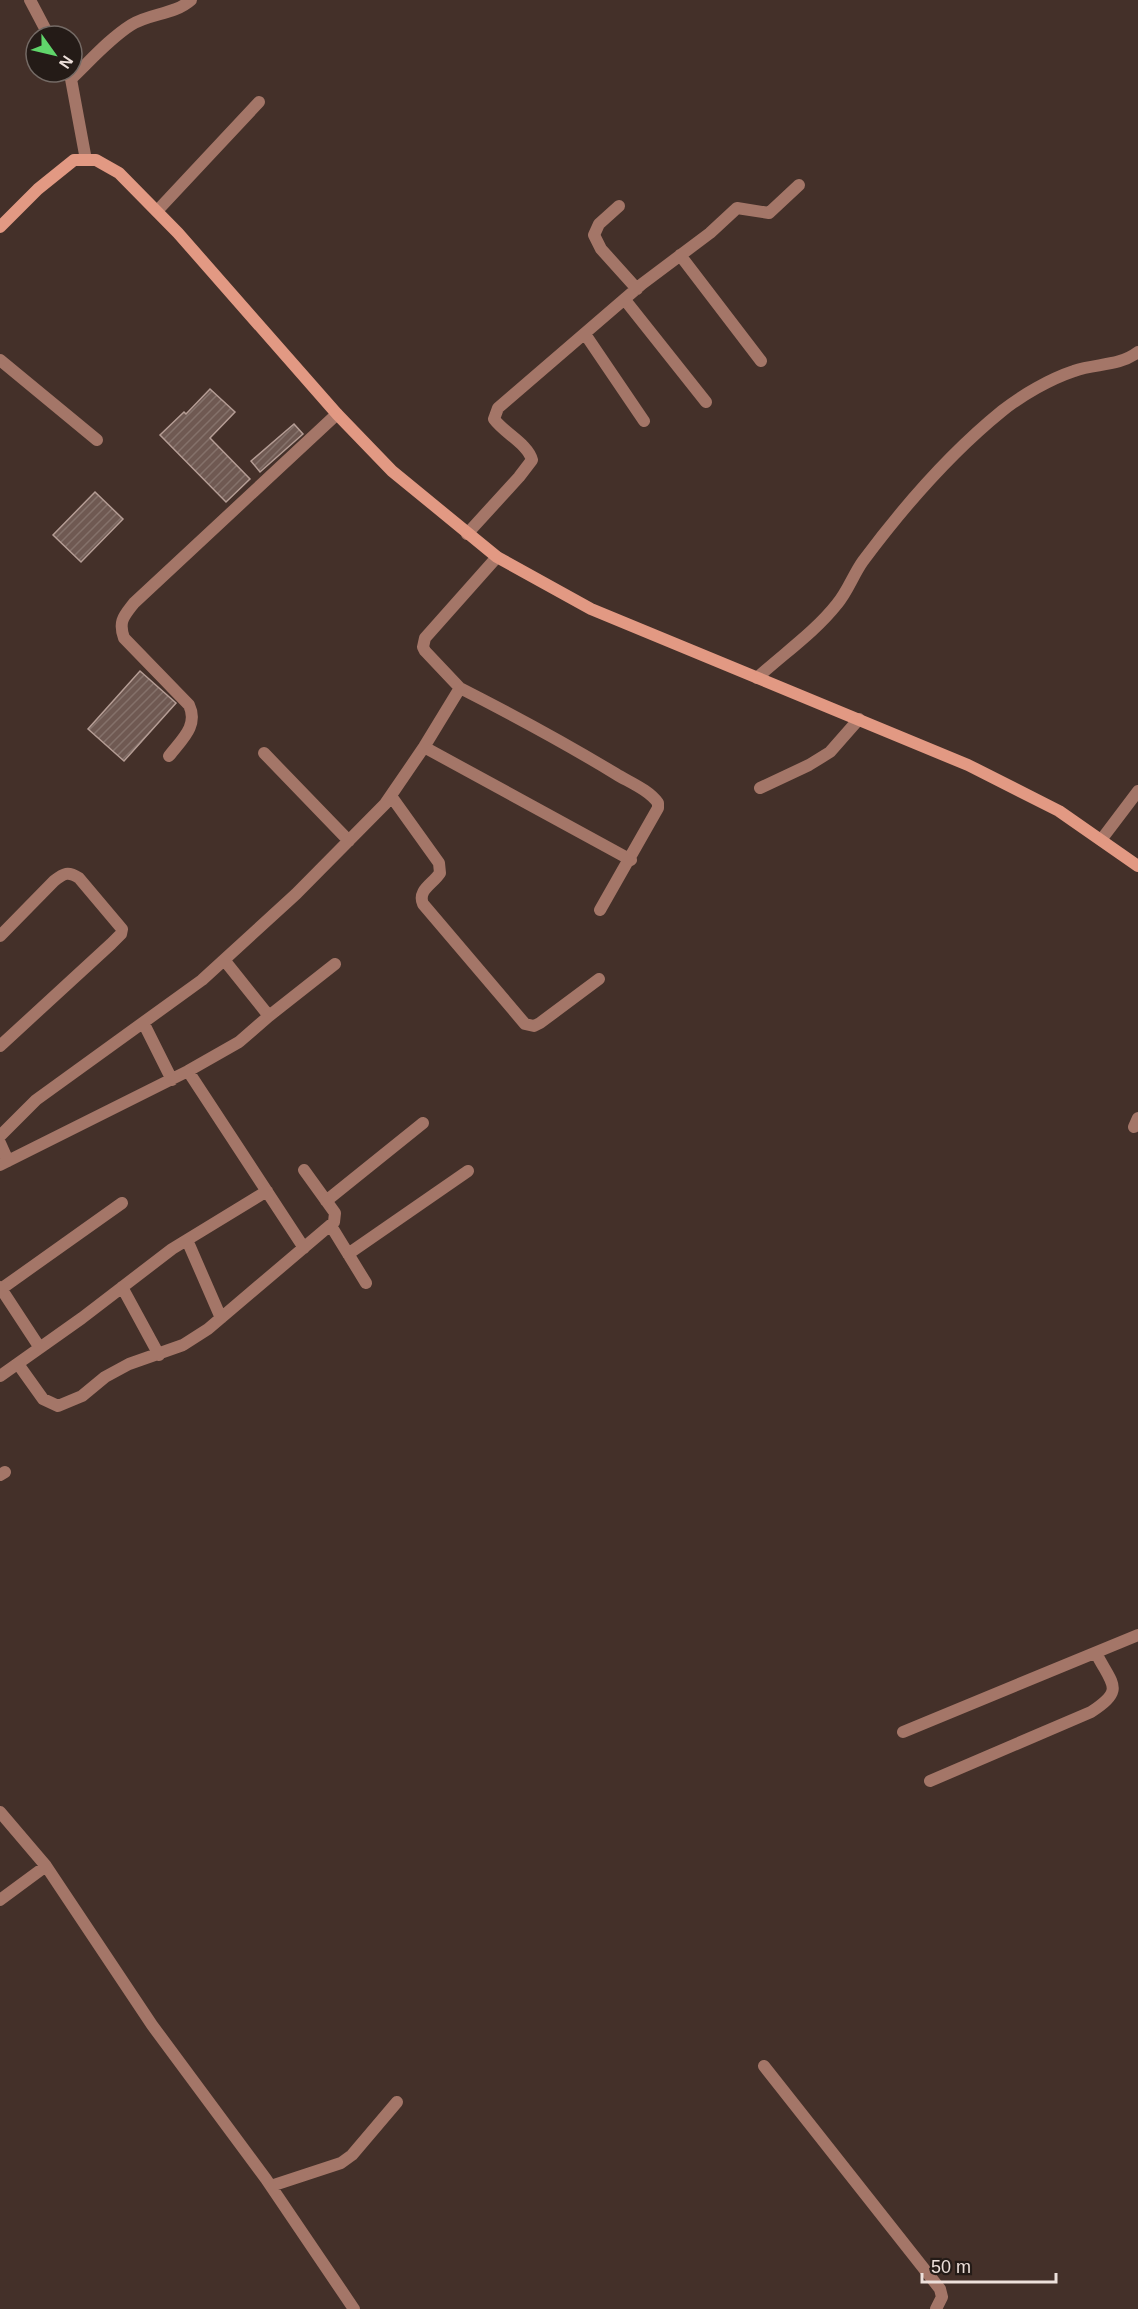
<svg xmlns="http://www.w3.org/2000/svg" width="1138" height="2309" font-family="Arial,sans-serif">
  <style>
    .building { fill: url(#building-hatch); stroke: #b59d95; stroke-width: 1.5 }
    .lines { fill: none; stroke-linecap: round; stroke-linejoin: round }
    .street { stroke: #a47668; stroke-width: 12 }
    .secondary { stroke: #e29983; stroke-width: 12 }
  </style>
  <defs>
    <pattern id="building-hatch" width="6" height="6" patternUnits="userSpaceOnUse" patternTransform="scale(1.5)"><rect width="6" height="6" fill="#6f5952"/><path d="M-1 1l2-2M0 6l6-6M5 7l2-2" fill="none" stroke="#84716a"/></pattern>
  </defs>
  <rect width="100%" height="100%" fill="#443029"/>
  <path class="building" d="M210,389l25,23 -25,26 40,41 -24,23 -66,-67 24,-23 2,2z
    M294,424l9,10 -43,38 -9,-11z
    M95,492l28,27 -42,43 -28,-27z
    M140,671l36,32 -52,58 -36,-32z"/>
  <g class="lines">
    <path class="street" d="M30,0l19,36
      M68,73l3,6 15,81
      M71,79c19,-18 38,-40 60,-54 19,-12 43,-10 60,-25
      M619,206l-20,18 -5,11 7,14 36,40
      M157,211l102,-109
      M680,255l81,106
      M625,300l81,102
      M585,334l59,87
      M0,360l97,80
      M467,534l52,-57 13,-17c-4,-16 -28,-27 -38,-41l4,-11 144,-124 68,-51 27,-25 32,5 30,-28
      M757,678c26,-24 58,-46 80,-74 11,-13 16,-29 26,-43 41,-55 86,-107 139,-150 20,-16 48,-32 72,-40 22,-8 44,-4 64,-19
      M460,688c53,27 105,55 156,86 13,8 33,16 42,29v5l-58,102
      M424,747l207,113
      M264,753l85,88
      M169,756c12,-16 30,-30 20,-51l-65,-67c-6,-17 0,-22 10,-35l203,-189
      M760,788l49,-23 21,-13 29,-33
      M391,796l48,67 1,10c-7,11 -23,17 -17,31l102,120 9,2 6,-3 59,-44
      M1101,840l37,-49
      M0,936l54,-55c10,-8 14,-10 25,-3l43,51 -1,5 -10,10 -111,102
      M225,961l44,55 66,-52
      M144,1024l28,56
      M188,1071l116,177
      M1134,1127l4,-9
      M0,1136l36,-36 166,-120 94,-86 89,-90 39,-57 36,-59 -35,-37 -2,-4 2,-9 72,-81
      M0,1143l8,18
      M0,1165l188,-94 51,-29 30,-26
      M326,1201l97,-78
      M331,1226l35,57
      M187,1240l34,78
      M348,1254l120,-83
      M0,1287l40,61
      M122,1287l37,68
      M1,1289l121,-86
      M18,1364l25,35 15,7 24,-10 23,-19 24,-13 54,-19 25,-16 126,-107 1,-9 -31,-43
      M0,1376l82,-58 90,-69 95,-58
      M0,1475l5,-3
      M903,1732l235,-97
      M930,1781l161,-69c35,-23 21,-27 5,-59
      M0,1812l46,54 106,159 114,154 88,130
      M0,1900l46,-34
      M764,2066l176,223 2,8 -6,12
      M271,2186l70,-23 11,-8 45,-53"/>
    <path class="secondary" d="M0,227l38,-38 36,-29h22l23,13 59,60 159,181 55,57 105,86 94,52 377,156 91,46 79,55"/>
  </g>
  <g transform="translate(54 54) rotate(124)"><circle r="28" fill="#241b17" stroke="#746a65" stroke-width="1.5"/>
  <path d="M0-4.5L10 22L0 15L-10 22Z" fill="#60d56b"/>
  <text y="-9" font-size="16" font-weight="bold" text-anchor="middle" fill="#ede0db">N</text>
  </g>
  <path d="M922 2273v9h134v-9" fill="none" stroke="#ede0db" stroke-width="3"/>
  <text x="931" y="2273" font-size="18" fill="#ede0db" stroke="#241b17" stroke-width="4.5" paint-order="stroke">50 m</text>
</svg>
